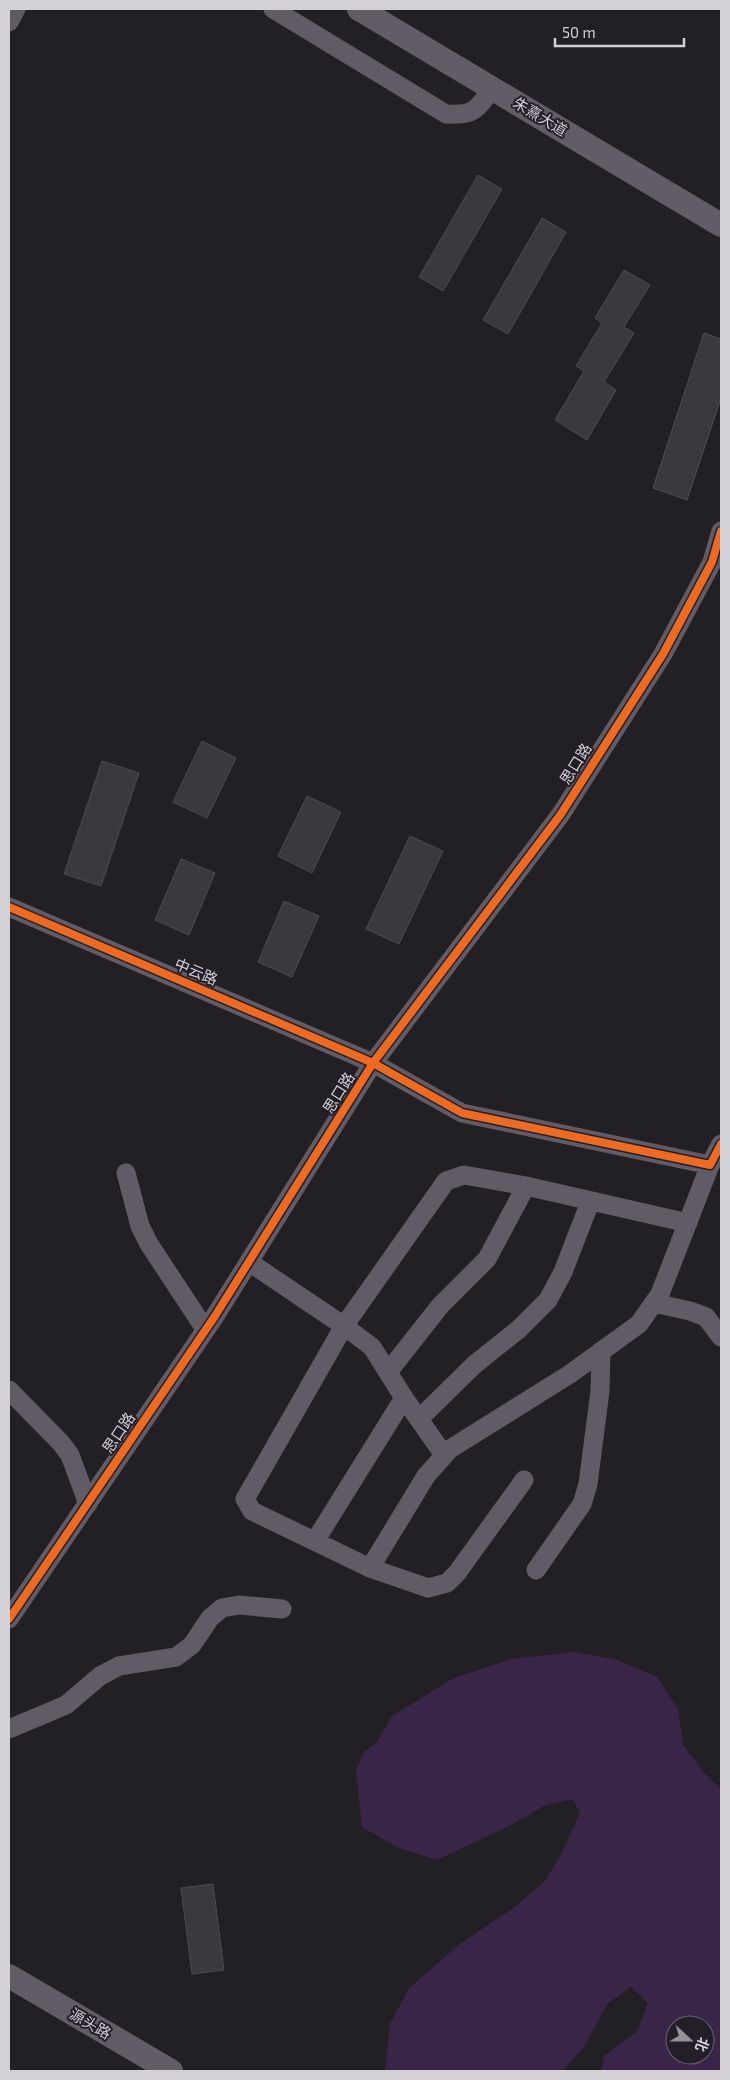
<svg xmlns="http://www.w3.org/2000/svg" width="730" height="2080" font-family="'Exo 2','Noto Sans SC',sans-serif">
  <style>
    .green { fill: #392548; fill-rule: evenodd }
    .building { fill: #3b393d; stroke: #4e4b50 }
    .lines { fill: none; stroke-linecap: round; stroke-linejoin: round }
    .minor { stroke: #615b66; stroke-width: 19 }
    .major { stroke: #625c67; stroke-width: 24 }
    .cycleway-casing { stroke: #231e27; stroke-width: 11 }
    .cycleway { stroke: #ed6a23; stroke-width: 8 }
    .labels { text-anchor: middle; stroke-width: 4; stroke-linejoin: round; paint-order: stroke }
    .street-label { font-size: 15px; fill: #d3d0d6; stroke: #231e27 }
  </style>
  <rect width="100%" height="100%" fill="#232025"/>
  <path class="green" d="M575,1652l42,8 40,17 21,32 5,36 22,29 16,15v282h-120l3,-15 33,-24 11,-29 -17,-16 -23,16 -24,44 -22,24h-177l5,-47 19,-36 51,-44 56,-38 30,-26 16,-28 18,-39 -7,-14 -27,6 -39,22 -70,33 -38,-12 -37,-21 -6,-56 8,-19 13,-10 15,-26 62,-38 58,-19zM675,2025h30v30h-30z"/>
  <path class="building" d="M478,175l24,14 -59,102 -24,-14z
    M542,218l24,14 -58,102 -25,-14z
    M624,270l26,15 -26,42 10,6 -30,49 12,8 -29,50 -32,-20 29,-49 -8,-5 26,-43 -7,-5z
    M704,333l17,6v59l-34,102 -34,-12z
    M202,741l34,17 -29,60 -34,-16z
    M102,761l37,12 -38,113 -37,-12z
    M307,796l34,16 -29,61 -34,-17z
    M410,836l33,15 -44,93 -33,-15z
    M181,859l34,14 -26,62 -34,-15z
    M284,901l35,15 -27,61 -34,-15z
    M213,1884l11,86 -32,4 -11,-86z"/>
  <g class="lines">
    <path class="minor" d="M273,9l173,105c28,2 31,-4 46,-26
      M9,22l7,-13
      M9,907l364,156 89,50 248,52 11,-21
      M126,1173l14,53 9,18 56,85
      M249,1262l95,64 28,21 32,51 40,57
      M654,1303l36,8 16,6 15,20
      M388,1372l52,-66 47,-47 39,-73
      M9,1390l52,53 9,12 18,49
      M419,1419l55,-54 45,-36 29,-29 15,-28 27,-70
      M524,1480l-67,93 -10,10 -19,5 -58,-20 -118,-57 -7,-12 99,-173 102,-145 18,-6 62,11 162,37
      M315,1541l89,-143
      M370,1568l56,-92 24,-27 120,-75 69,-50 21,-30 50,-129
      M536,1570l46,-66 6,-20 12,-93 1,-40
      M9,1619l206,-303 158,-253 188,-249 102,-160 49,-92 9,-31
      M9,1729l57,-24 34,-29 19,-10 57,-9 16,-12 18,-27 12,-10 17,-3 43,4"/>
    <path class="major" d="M359,9l362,216
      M9,1976l162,95"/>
    <g class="cycleway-casing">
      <path id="cycleway" d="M9,907l364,156 89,50 248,52 11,-21
        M9,1619l206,-303 158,-253 188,-249 102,-160 49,-92 9,-31"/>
    </g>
    <use href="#cycleway" class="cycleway"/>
  </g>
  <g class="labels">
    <g class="street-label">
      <text transform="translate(540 117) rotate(31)" y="5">朱熹大道</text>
      <text transform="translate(576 764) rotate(-58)" y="5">思口路</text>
      <text transform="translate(196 972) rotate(23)" y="5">中云路</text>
      <text transform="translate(339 1093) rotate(-58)" y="5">思口路</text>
      <text transform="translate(119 1433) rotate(-56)" y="5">思口路</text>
      <text transform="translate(90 2024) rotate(30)" y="5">源头路</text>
    </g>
  </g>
  <rect width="730" height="2080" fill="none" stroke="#d3d0d6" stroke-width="20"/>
  <g transform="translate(690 2040) rotate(111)"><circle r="24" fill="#231e27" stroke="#69656d"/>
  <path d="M0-4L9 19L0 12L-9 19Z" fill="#959298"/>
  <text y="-8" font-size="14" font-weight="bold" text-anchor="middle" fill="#d3d0d6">北</text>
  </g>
  <path d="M555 38v8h129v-8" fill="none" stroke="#d3d0d6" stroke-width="2.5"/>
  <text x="562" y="38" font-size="15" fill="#d3d0d6" stroke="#231e27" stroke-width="4" paint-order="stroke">50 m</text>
</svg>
